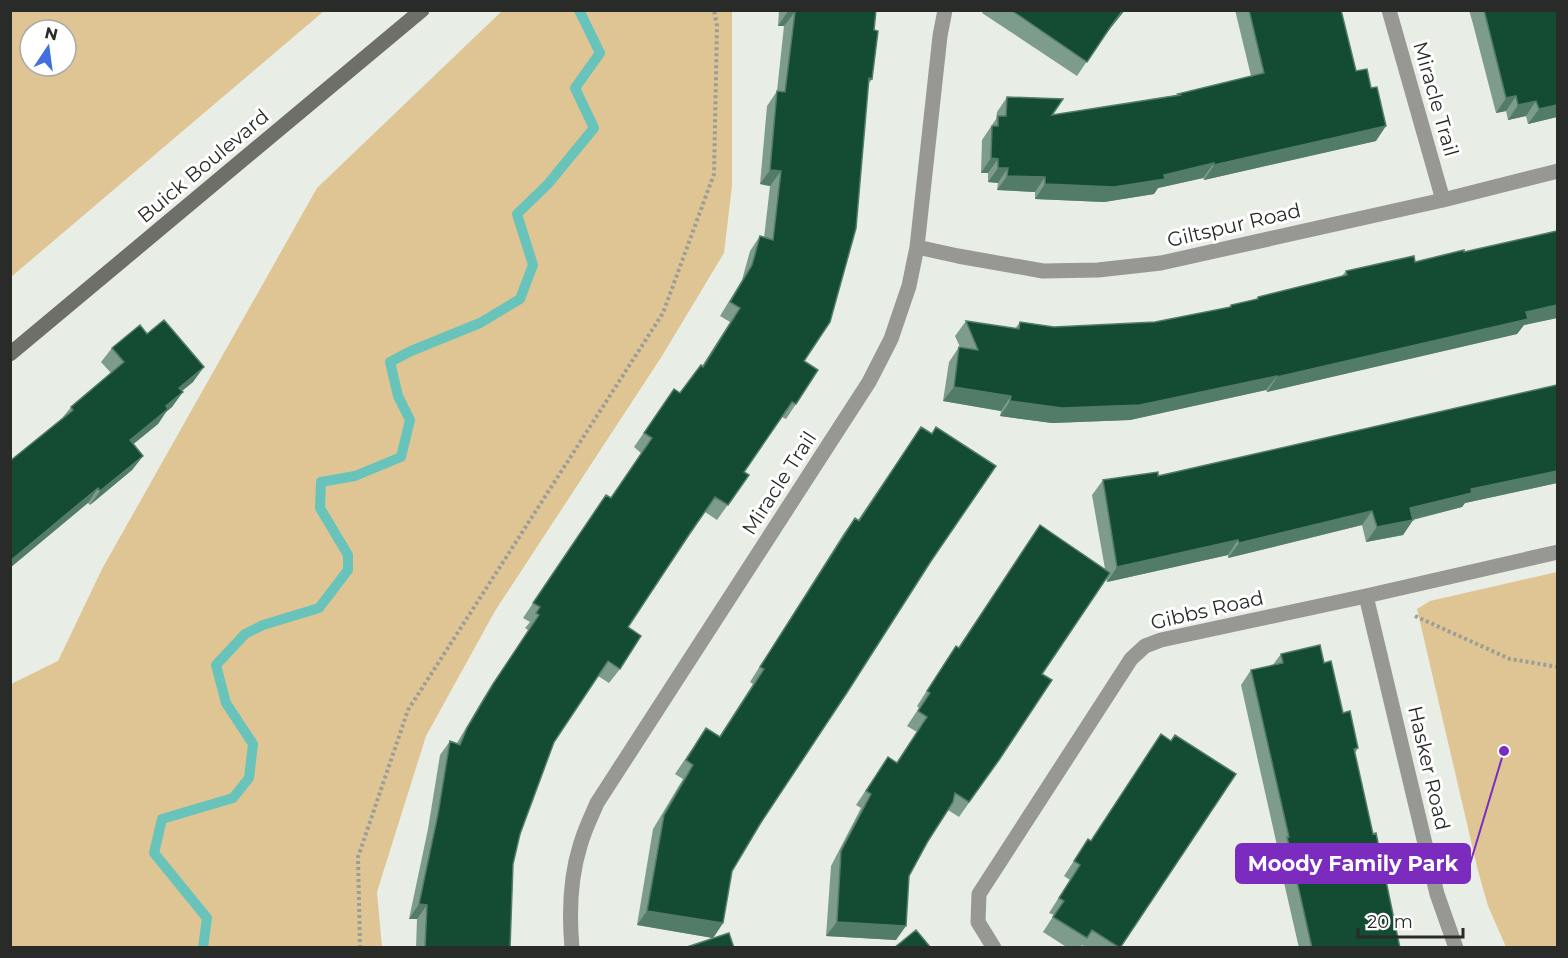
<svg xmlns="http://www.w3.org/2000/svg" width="1568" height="958" font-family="Montserrat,sans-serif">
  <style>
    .green { fill: #e0c594; fill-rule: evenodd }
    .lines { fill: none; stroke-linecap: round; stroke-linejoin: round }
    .stream { stroke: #68c3ba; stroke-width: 10 }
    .path { stroke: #9a9e98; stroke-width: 4; stroke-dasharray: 3 3; stroke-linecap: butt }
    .street { stroke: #979793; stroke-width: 15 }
    .secondary { stroke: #6e6f69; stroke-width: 15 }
    .wall { fill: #7e9c8c }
    .shaded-wall { fill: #537c68 }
    .building { fill: #134b33; stroke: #537c68; stroke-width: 1.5 }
    .labels { text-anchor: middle; stroke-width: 6; stroke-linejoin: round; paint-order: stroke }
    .street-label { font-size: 20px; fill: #292b28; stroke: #fff }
    .leader { fill: none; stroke: #7b2cbf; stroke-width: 2 }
    .callout-dot { fill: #7b2cbf; stroke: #fff; stroke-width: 2 }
    .callout { fill: #7b2cbf; stroke: #7b2cbf; stroke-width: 2 }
    .callout-label { font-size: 21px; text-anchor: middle; font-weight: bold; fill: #fff }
  </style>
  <rect width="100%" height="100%" fill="#e8ede5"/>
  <path class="green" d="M11,10h313v1l-313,266zM30,30h36v36h-36z
    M502,11h230v175l-8,67 -62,103 -167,255 -69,125 -49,156 5,55h-371v-263l47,-23 44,-92 215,-381z
    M1557,572v375h-51l-18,-41 -10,-35 -61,-262 13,-8z"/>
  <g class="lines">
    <path class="stream" d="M203,948l4,-30 -53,-65 8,-34 71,-21 16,-20 4,-34 -27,-41 -10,-38 29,-31 18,-9 56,-17 29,-38v-15l-28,-47 1,-26 34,-6 46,-19 9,-37 -12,-24 -8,-34 21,-11 69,-28 40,-24 13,-34 -16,-51 31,-30 46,-56 -19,-40 25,-35 -21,-43"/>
    <path class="path" d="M1415,616l95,43 48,8
      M360,948l-2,-91 50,-147 255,-397 51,-139 3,-148 -3,-16"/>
    <path class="street" d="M1389,10l54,190
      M917,247l41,9 85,15 55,-1 63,-7 282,-63 115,-29
      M1366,596l71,298 19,54
      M572,948c-3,-34 -2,-70 8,-102 4,-15 11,-29 17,-43l272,-421 22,-43 18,-53 8,-39 23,-211 5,-26
      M994,948l-16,-26 1,-28 152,-235 14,-13 16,-6 205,-44 192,-44"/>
    <path class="secondary" d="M10,354l412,-344"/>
  </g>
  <path class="wall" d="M779,10h97l-2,20 -2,49 -3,4 -65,278 -8,43 -10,15 -4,-2 -38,55 5,3 -32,45 -12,-8 -77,115 -8,42 -11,14 -11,-7 -44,66 -34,92 -7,30 -3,84h-94l1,-29h-8l19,-90 12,-74 10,-14 7,2 26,-44 45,-69 -3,-2 5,-6 -7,-4 83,-123 5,3 30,-45 -7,-6 40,-58 6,4 22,-27 28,-44 -10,-6 22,-36 8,-29 10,-15 4,2 6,-52 -10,-2 7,-78 10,-15 7,-65h-6z
    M984,10h141l-21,26 -27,40 -95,-63z
    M1235,10h106l15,61 20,70 -172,39 -1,-2 -45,10 -4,6 -50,8 -69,-3v-7l-38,-2 1,-7 -10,-1v-9h-7l1,-33 14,-21 1,-7 10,-15 45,18 125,-20 1,-1 73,-18z
    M1469,10h88v107l-29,7 -2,-8 -18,4 -2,-9 -10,2 -23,-89z
    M1557,231v87l-33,7 -7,9 -250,58 -1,-2 -136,30 -78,3 -52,-7 1,-5 -58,-10 6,-39 10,-15h1l-5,-11 11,-15 49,8 5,-7 34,5 101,-5 74,-15 2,-2 25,-6 2,-2 84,-21 4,-5 69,-9 49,-10z
    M147,334l46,48 -11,9 -10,16 -6,5 -8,12 -25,20 10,12 -11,14 -42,35 -2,-2 -25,-86 8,-10 40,-34 -10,-11 11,-14z
    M1557,385v98l-92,20 -3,4 -49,13 -10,15 -37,7 -4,-17 -134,33v-3l-121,27 -1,-5 -64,97 -43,86 -40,57 -11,-7 -20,31 -19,35 -13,64 -70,-4 5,-70 30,-58 -5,-3 32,-48 9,5 20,-30 -10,-6 12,-18 -2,-2 29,-45 10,-15 2,2 82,-123 65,44 -13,-74 11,-15 55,-4z
    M921,427l10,7 5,-7 -5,134 -171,263 -28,47 -9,52 -10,15 -76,-13 16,-96 30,-50 -8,-5 31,-46 13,9 34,-53 -3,-2 94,-149 11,-15 3,2z
    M1281,654l43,9 19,50 15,35 -3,5 18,81 27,114h-101l-22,-96 1,-2 -37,-165 10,-15 21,-4z
    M1161,734l-40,214h-34l-5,-3 -1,3h-13l-25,-16 11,-17 -5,-2 21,-33 -6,-4 24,-37 3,2z"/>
  <path class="shaded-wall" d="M1123,10h2l-24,30 10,-14z
    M788,11l7,1 -11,14h-6z
    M1516,96l-10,15 -10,2 10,-15z
    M1536,101l-10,15 -18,4 10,-15z
    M1557,105v12l-29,7 11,-15z
    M1386,126l-10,15 -172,39 10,-15z
    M991,158l7,1 -10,14h-7z
    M1214,163l-11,15 -45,10 -4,6 -50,8 -69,-3 10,-15 119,-9z
    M998,168h10l-10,15 -10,-1z
    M770,170l11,1 -11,15 -10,-2z
    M1007,176l38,1 -10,15 -38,-2z
    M1557,305v13l-33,7 -7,9 -250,58 10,-15 249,-65z
    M204,367l-11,15 -25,20 11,-14z
    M1277,376l-11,14 -136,30 -78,3 -52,-7 10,-15z
    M954,387l57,9 -10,15 -58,-10z
    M183,392l-11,15 -6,5 -8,12 -38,31 10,-15 36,-34z
    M143,456l-11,14 -42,35 10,-14z
    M1557,471v12l-92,20 -3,4 -51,13h2l-10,15 -37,7 11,-15 33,-19 61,-19z
    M98,488l-10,15 -78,65v-7z
    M1372,511l-10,14 -134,33 11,-15z
    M1238,540l-10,15 -121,27 10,-15z
    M419,904l8,1 -10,14h-8z
    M647,911l76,12 -10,15 -76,-13z
    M837,922l69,4 -10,14 -70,-4z"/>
  <path class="building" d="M788,10h88l-2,20 4,1 -6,48 -3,-1 -13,150 -26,94 -26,39 14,9 -22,34 -4,-2 -48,70 5,3 -21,30 -13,-8 -27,39 -60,91 13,9 -21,33 -12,-8 -54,81 -34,92 -7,30 -3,84h-85l2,-43 -8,-1 19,-90 12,-73 10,4 7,-17 26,-44 46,-69 -3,-2 4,-6 -7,-4 73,-108 5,3 41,-60 -8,-5 30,-44 6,4 21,-28 2,2 37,-59 -10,-6 22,-37 8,-29 13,4 8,-69 -11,-1 7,-79 8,1 10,-80z
    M1011,10h112l-12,16 -24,36z
    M1249,10h92l15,61 11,-2 4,19 6,-1 9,39 -172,39v-2l-50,12 1,4 -51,8 -69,-3v-7l-38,-1 1,-8h-10v-9l-7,-1 1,-32h6v-10h8l1,-19 56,2 -11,16 128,-20 -2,-1 86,-21z
    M1484,10h73v95l-18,4 -3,-8 -18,4 -2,-9 -10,2z
    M1557,231v74l-31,7 2,7 -251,58v-1l-137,29 -78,3 -52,-7 1,-5 -57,-9 5,-40 19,3 -12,-29 53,8 1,-7 34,5 101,-5 76,-15v-2l27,-6v-2l89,-22 -1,-4 68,-15 1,6 49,-12v2z
    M164,320l40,47 -25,21 4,4 -17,14 2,3 -38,31 13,16 -43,35 -2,-3 -88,73v-100l63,-51 -2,-3 53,-45 -12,-14 28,-23 7,9z
    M1557,385v86l-86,18 1,4 -62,15 3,12 -36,7 -5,-16 -133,32 -1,-3 -121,27 -14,-87 55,-8v4z
    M921,427l11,7 4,-7 60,39 -65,95 -83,130 -88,133 -28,47 -9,52 -76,-12 17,-96 29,-50 -7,-5 20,-32 14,9 44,-68 -4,-2 95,-149 4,3z
    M1040,525l70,48 -68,101 10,6 -53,80 -30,42 -14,-9 -2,9 -25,39 -19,35 -3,50 -69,-4 4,-71 30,-57 -5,-3 22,-34 9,6 30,-46 -9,-6 12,-18 -3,-2 29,-45 3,2z
    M1320,645l4,18 7,-2 12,52 7,-2 8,37 -4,1 19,85 3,-1 24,115h-88l-25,-111h2l-38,-167 32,-7 -2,-9z
    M1161,734l10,7 4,-6 61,39 -116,174 -28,-18 -5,8 -34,-21 11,-16 -5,-3 21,-33 -6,-4 14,-22 3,2z
    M916,930l15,18h-37z
    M729,933l5,15h-50z"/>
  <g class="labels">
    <g class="street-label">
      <text transform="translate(1436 99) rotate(74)" y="7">Miracle Trail</text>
      <text transform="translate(203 166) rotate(-40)" y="7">Buick Boulevard</text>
      <text transform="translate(1234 225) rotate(-13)" y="7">Giltspur Road</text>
      <text transform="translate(779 483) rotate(-57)" y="7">Miracle Trail</text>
      <text transform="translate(1207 610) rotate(-13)" y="7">Gibbs Road</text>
      <text transform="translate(1429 768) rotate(77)" y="7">Hasker Road</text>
    </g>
  </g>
  <path class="leader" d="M1504 751L1470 864"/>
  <circle class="callout-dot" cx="1504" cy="751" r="6"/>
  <rect class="callout" x="1236" y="844" width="234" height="39" rx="6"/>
  <g class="callout-label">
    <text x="1353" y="871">Moody Family Park</text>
  </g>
  <rect width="1568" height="958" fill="none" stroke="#292b28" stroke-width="24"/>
  <g transform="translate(48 48) rotate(13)"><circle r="28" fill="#ffffff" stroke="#a9aaa9" stroke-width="1.5"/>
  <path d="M0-4.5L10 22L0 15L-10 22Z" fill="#446fe1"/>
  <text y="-9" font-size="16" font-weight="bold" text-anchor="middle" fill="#292b28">N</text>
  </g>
  <path d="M1358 928v9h105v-9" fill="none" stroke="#292b28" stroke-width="3"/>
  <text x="1367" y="928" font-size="18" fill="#292b28" stroke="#ffffff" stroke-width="4.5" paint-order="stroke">20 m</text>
</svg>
